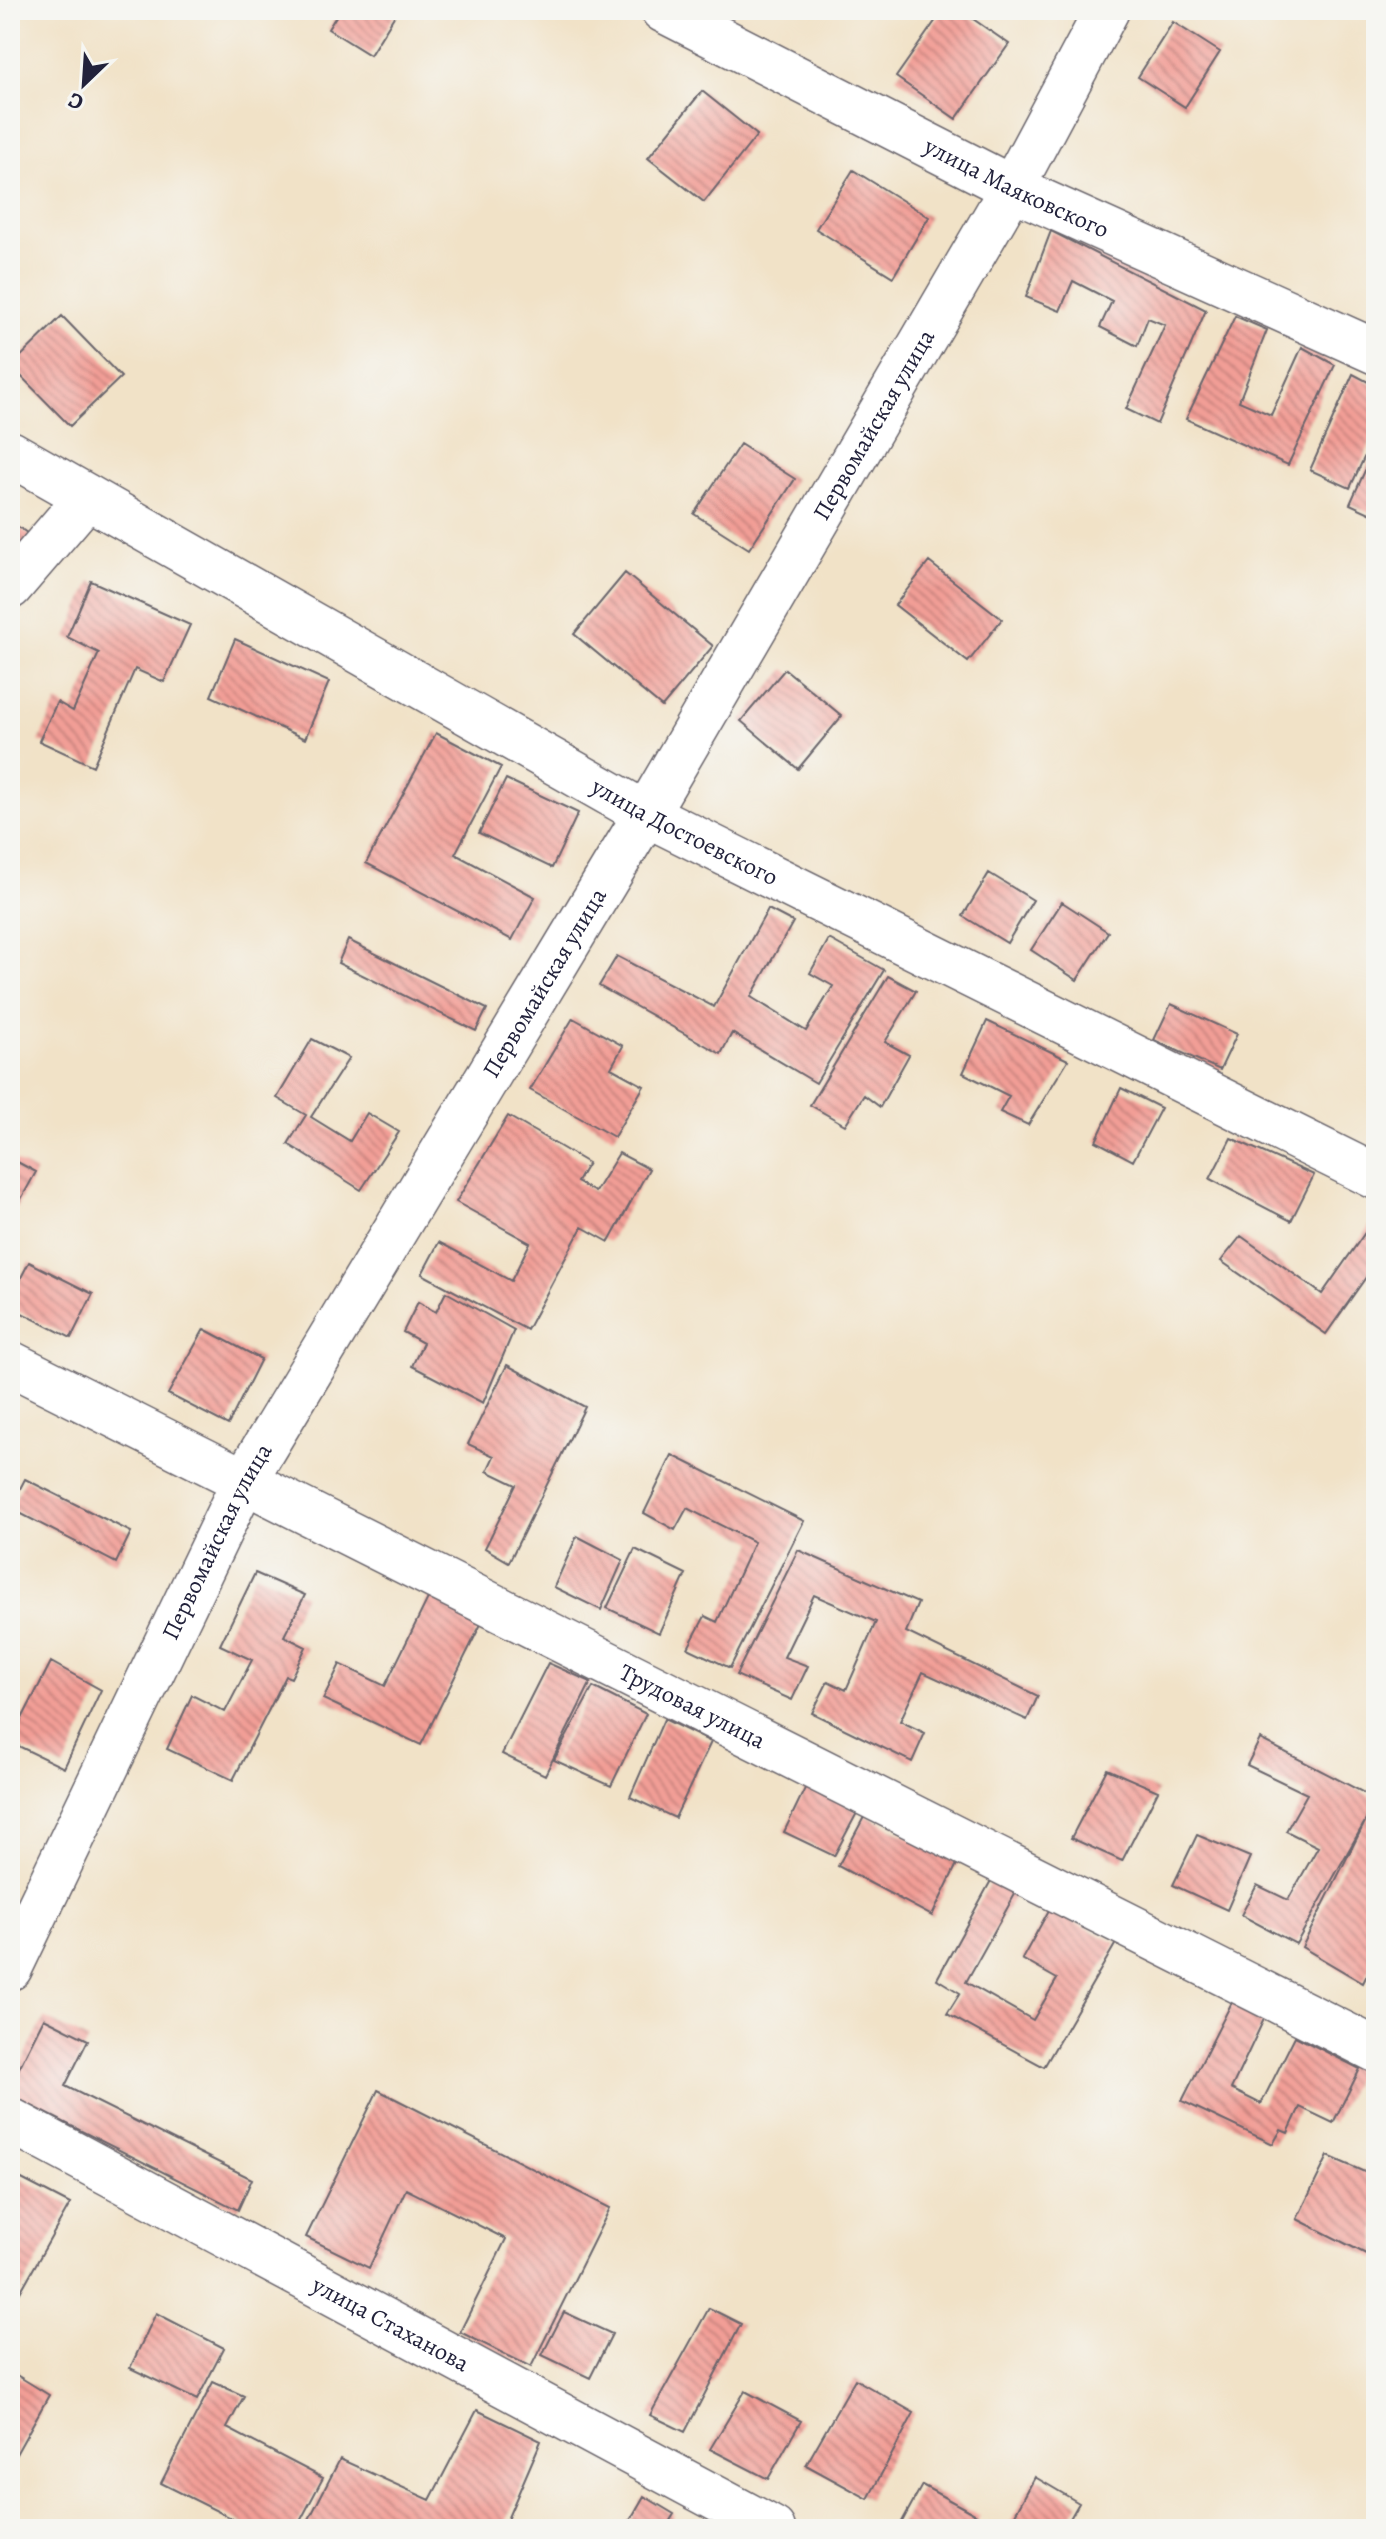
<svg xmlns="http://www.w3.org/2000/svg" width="1386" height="2539" font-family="Alegreya,serif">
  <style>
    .building { fill: url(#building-back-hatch) }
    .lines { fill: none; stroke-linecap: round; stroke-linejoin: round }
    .minor-casing { stroke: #6a656c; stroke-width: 47 }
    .minor { stroke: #fff; stroke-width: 44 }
    .labels { text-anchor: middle; stroke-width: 6; stroke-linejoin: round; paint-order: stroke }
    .street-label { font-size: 24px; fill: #22223b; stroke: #f6f6f2 }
  </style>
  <defs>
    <pattern id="building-back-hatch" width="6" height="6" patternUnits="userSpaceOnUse" patternTransform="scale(2)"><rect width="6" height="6" fill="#f29e96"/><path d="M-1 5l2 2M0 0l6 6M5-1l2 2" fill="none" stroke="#c4807c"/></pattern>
  </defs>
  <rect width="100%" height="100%" fill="#f6f6f2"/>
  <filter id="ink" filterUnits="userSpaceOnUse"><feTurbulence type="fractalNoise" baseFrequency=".0125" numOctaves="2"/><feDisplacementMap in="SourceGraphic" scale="16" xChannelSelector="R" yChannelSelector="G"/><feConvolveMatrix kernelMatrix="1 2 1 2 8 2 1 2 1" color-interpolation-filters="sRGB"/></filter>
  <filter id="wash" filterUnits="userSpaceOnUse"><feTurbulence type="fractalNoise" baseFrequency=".006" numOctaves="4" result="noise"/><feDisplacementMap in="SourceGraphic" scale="32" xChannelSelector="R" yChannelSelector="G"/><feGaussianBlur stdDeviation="1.8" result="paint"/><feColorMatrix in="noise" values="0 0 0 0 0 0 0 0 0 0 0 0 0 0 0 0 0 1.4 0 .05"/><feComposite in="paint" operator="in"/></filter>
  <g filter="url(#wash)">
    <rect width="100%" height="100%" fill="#f1e2c7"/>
    <g id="blocks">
      <path class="building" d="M340,10h58l-28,45 -42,-26z
        M943,10h17l49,34 -53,75 -60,-42z
        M1173,22l47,30 -35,55 -47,-30z
        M702,91l55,44 -53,67 -56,-44z
        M853,170l76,47 -36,60 -77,-48z
        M1051,231l155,79 -49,114 -31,-15 39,-84 -17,-7 -11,28 -37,-19 12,-26 -39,-20 -13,30 -34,-14z
        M62,316l59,61 -51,49 -59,-60z
        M1235,316l32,14 -28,71 32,14 31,-68 33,18 -47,100 -102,-46z
        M1353,374l23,12v46l-26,56 -40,-18z
        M740,444l55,35 -46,70 -55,-35z
        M1376,446v70l-26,-12z
        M10,521l24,17 -24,33z
        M929,562l73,57 -34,43 -73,-57z
        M625,573l88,73 -51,61 -88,-73z
        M91,581l99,44 -26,57 -29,-13 -42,97 -54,-25 18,-39 16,9 26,-58 -32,-16z
        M235,639l94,43 -24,57 -94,-43z
        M785,669l57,47 -44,53 -57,-48z
        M436,733l65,34 -46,87 80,43 -23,43 -146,-77z
        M506,779l72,34 -26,55 -73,-35z
        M989,873l44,27 -26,43 -44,-27z
        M1062,902l46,30 -31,48 -46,-30z
        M768,909l25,13 -42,75 55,34 27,-45 -23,-13 19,-34 55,31 -68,113 -84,-50 -11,21 -122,-68 18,-30 97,51z
        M348,940l139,69 -11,22 -138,-68z
        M888,976l28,15 -31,51 24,13 -29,52 -16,-12 -19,30 -35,-20z
        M1171,1004l66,30 -17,36 -66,-30z
        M573,1018l50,28 -12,22 33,18 -30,51 -84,-47z
        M987,1021l81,39 -40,65 -28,-13 9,-16 -46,-23z
        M312,1039l37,19 -38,59 39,24 17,-28 32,19 -38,58 -73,-46 18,-29 -29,-17z
        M1121,1088l40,20 -28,53 -37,-20z
        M508,1116l80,47 -11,19 18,10 24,-39 30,16 -40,73 -27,-15 -55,103 -105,-56 17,-32 72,39 19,-38 -74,-41z
        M1231,1138l83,37 -23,46 -81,-42z
        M10,1158l26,14 -26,47z
        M1376,1217v46l-50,71 -105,-73 20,-25 81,58z
        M29,1262l64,32 -22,44 -61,-31v-8z
        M446,1292l68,38 -31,73 -71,-37 11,-23 -20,-11 15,-30 18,10z
        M204,1329l57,30 -33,66 -60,-31z
        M507,1365l78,42 -76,155 -24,-14 31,-63 -29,-14 7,-15 -26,-12z
        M672,1455l132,66 -74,147 -42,-20 17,-32 12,6 37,-80 -67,-34 -12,22 -31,-17z
        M25,1479l106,53 -15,31 -106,-55z
        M577,1536l46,24 -22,50 -47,-23z
        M635,1549l51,25 -27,59 -52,-25z
        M798,1550l120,53 -12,29 132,64 -11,24 -104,-48 -23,49 25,12 -13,29 -100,-49 16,-32 18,9 30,-68 -62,-27 -30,62 24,9 -16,34 -56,-25z
        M255,1573l50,22 -21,41 22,11 -15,31 -5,-2 -53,104 -66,-31 25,-54 33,17 27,-52 -32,-15z
        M430,1594l53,26 -62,125 -98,-46 17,-35 45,22z
        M51,1662l50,28 -37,78 -54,-26z
        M548,1663l43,19 -46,93 -43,-21z
        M593,1687l53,27 -35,72 -57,-26z
        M664,1719l47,23 -36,76 -45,-21z
        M1260,1739l116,60v158l-13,26 -61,-36 65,-129 -71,126 -55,-29 16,-30 31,15 30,-53 -32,-16 21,-37 -60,-29z
        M1107,1769l51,22 -36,70 -51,-23z
        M807,1784l51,27 -24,45 -50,-24z
        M865,1815l93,47 -26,54 -94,-50z
        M1197,1835l53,22 -23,53 -54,-25z
        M994,1875l25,12 -53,95 67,38 24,-41 -35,-20 27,-49 67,33 -72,124 -97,-53 13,-21 -23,-14z
        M1233,2000l32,17 -34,72 30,15 34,-68 65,33 -27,54 -33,-16 -12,26 -7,-3 -8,14 -91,-43z
        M44,2018l44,22 -23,46 187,93 -14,31 -228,-115v-9z
        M378,2090l232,118 -79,159 -71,-35 46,-93 -100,-50 -37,79 -63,-31z
        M1328,2156l48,21v82l-79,-40z
        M10,2173l60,31 -60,106z
        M709,2308l32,16 -56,108 -35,-17z
        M564,2312l48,22 -22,44 -48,-23z
        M156,2313l68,35 -27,52 -67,-32z
        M10,2371l39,24 -39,70z
        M855,2379l59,34 -46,86 -62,-34z
        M213,2382l31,14 -17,32 96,50 -27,51h-43l-92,-46z
        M745,2391l56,30 -33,58 -58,-30z
        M477,2410l64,31 -38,88h-193l-5,-2 35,-68 90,41z
        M1035,2477l44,26 -15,26h-57z
        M922,2485l58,32 -7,12h-75z
        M644,2496l30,18 -9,15h-40z"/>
    </g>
  </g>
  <g filter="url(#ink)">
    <use href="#blocks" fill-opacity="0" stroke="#6a656c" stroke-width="2"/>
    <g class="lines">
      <g class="minor-casing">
        <g id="minor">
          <path id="s1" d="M663,10l349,178 364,164"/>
          <path id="s2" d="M10,453l636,361 730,363"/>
          <path d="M10,587l77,-90"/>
          <path id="s3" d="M10,1363l1366,687"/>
          <path id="s4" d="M10,1968l233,-485 403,-669 366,-626 95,-178"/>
          <path id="s5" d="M10,2120l763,409"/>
        </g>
      </g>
      <use href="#minor" class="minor"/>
    </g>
  </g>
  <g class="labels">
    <g class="street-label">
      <text dy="8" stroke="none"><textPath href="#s1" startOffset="396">улица Маяковского</textPath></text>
      <text dy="8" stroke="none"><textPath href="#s4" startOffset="1770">Первомайская улица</textPath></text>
      <text dy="8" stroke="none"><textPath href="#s2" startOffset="774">улица Достоевского</textPath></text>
      <text dy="8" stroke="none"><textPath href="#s4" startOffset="1122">Первомайская улица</textPath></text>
      <text dy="8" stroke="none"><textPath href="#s4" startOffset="474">Первомайская улица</textPath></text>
      <text dy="8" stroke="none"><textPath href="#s3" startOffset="764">Трудовая улица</textPath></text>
      <text dy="8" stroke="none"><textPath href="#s5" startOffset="432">улица Стаханова</textPath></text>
    </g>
  </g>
  <rect width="1386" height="2539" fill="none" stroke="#f6f6f2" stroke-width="40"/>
  <g transform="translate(84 84) rotate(205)" stroke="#f6f6f2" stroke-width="6" paint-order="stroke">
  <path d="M0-6L14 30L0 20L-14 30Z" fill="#22223b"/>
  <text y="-12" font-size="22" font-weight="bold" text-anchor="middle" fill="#22223b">С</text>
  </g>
</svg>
